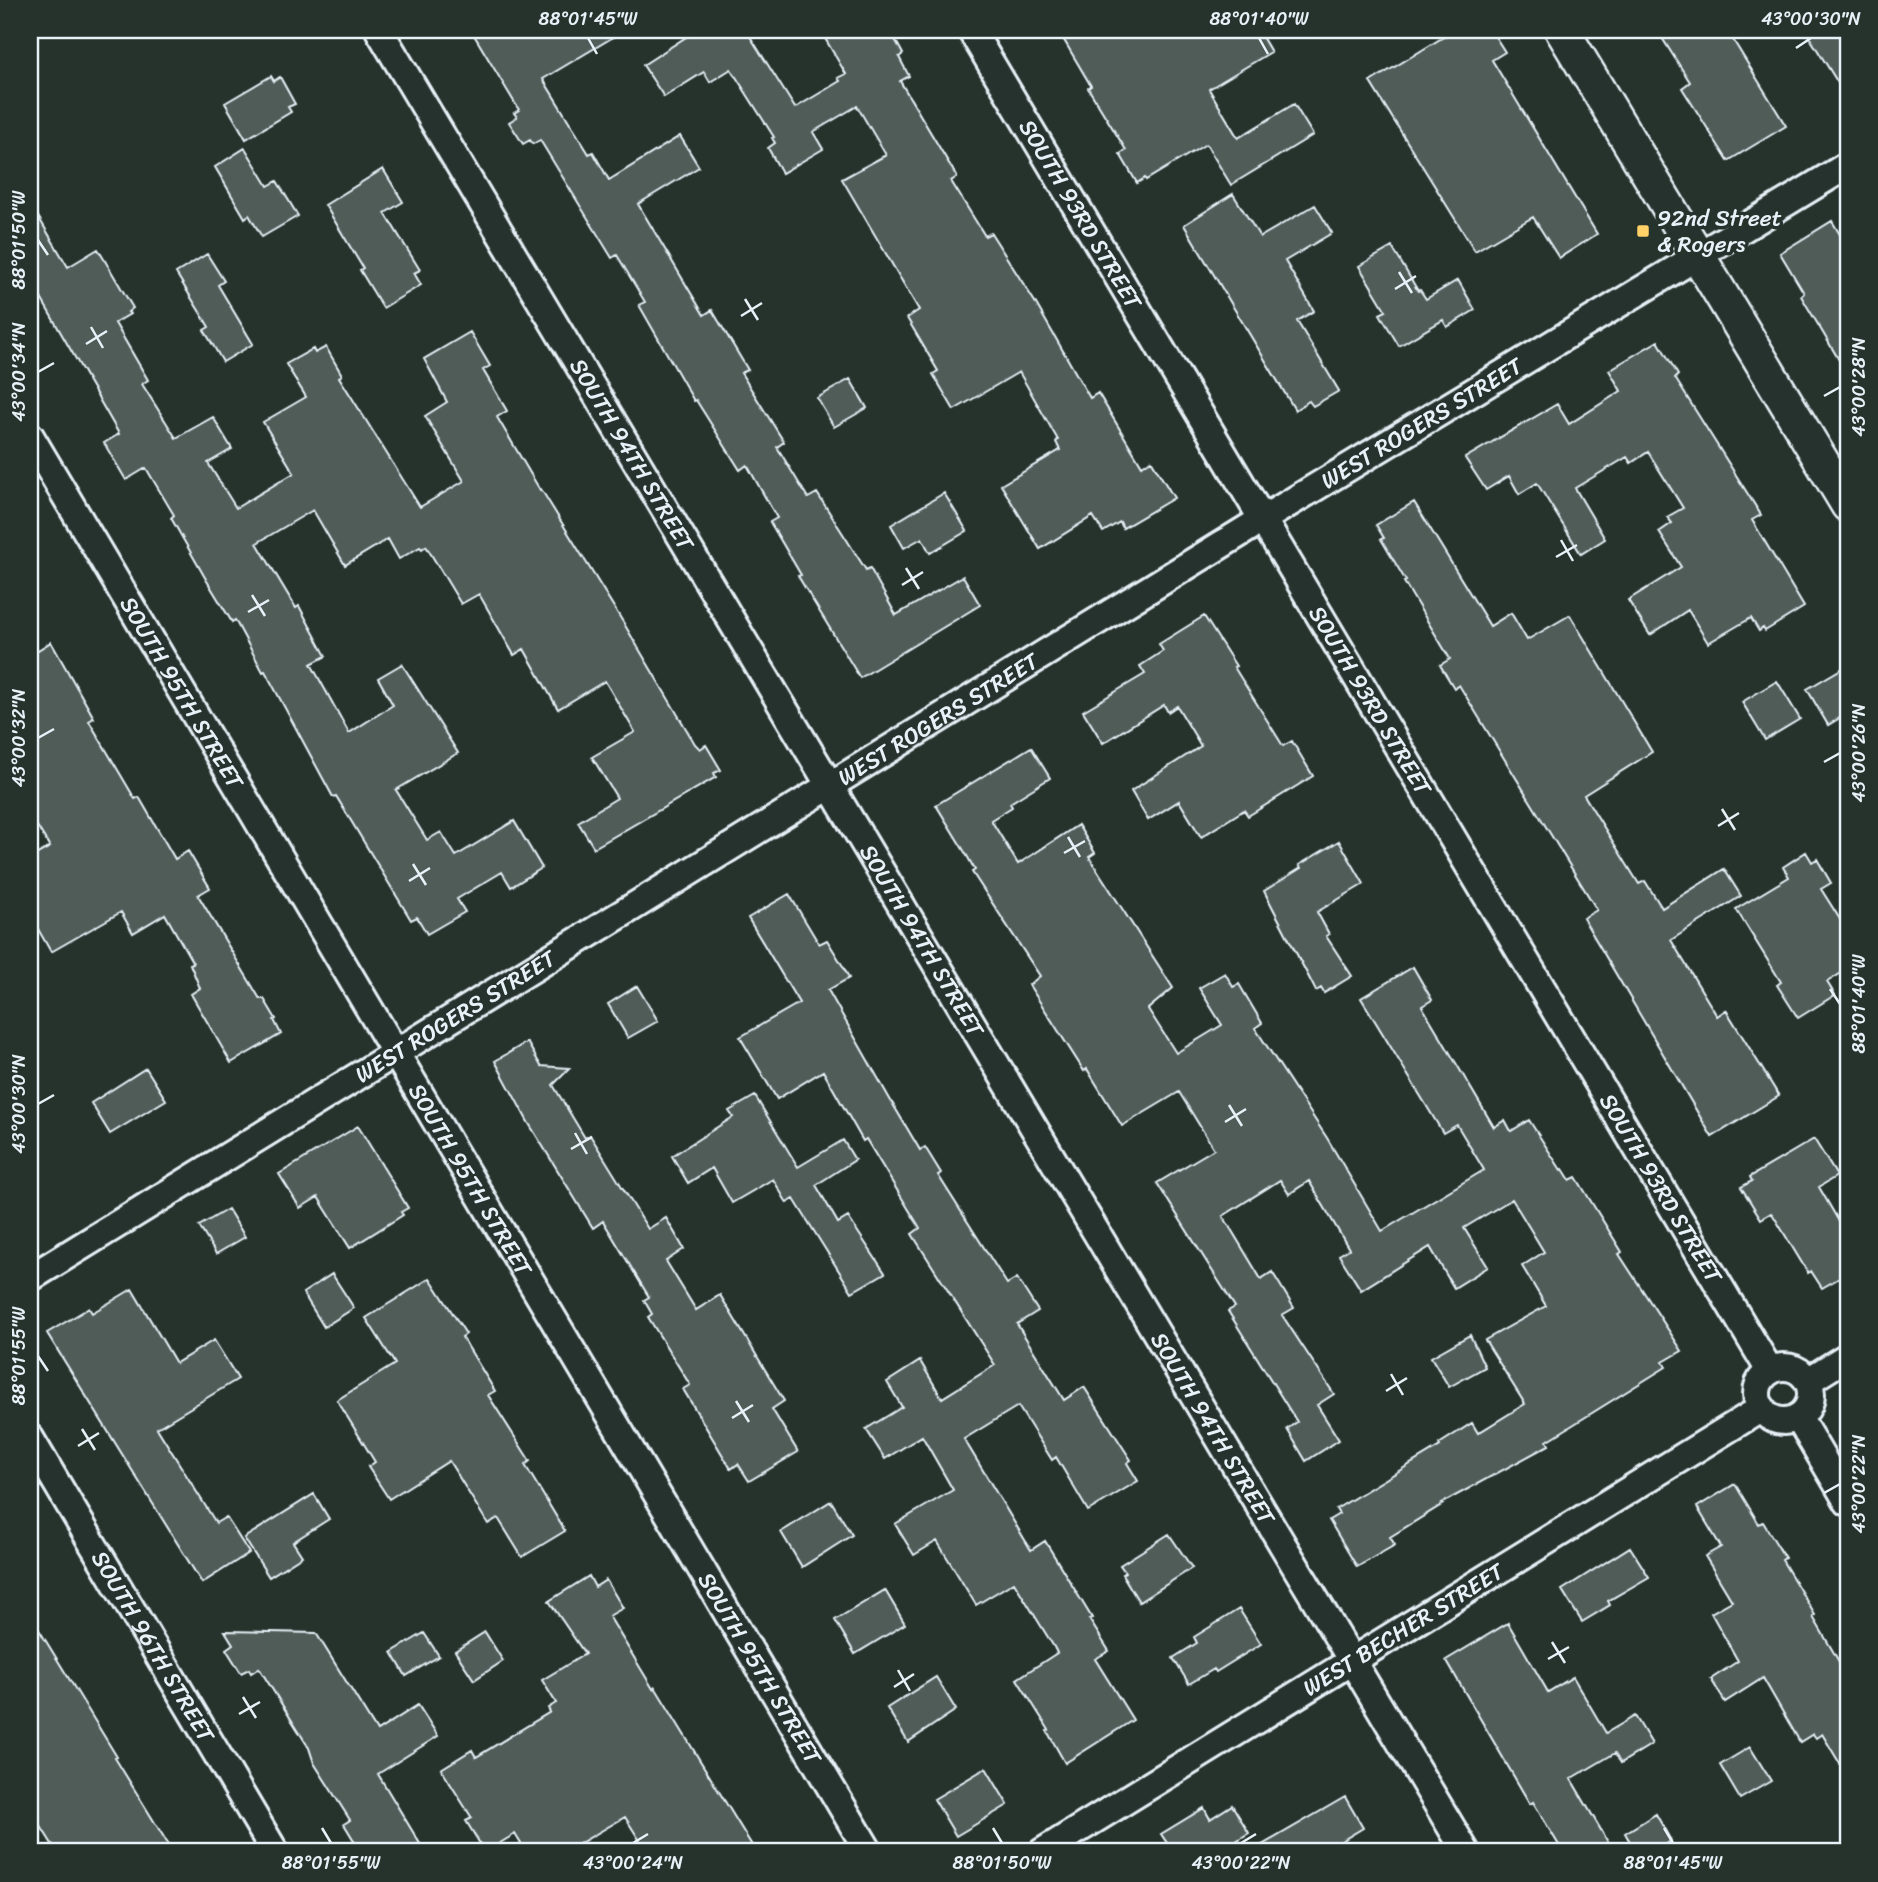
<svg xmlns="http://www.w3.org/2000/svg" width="1878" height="1882" font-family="Sriracha,sans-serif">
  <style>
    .building { fill: #505c59; stroke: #e8f1f8; stroke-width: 2 }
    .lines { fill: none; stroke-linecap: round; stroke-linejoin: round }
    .minor-casing { stroke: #e8f1f8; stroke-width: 32 }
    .tertiary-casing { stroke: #e8f1f8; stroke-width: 38 }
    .minor { stroke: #26332d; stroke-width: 26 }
    .tertiary { stroke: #26332d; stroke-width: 33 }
    .ticks { fill: none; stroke: #e8f1f8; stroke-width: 2.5 }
    .poi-dot { fill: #ffd166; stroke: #26332d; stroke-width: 2.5 }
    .labels { text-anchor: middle; stroke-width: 7; stroke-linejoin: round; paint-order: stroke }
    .street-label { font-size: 23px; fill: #e8f1f8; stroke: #26332d }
    .poi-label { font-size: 23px; fill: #e8f1f8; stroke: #26332d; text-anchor: start }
    .neatline { fill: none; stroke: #e8f1f8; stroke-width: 2.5 }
    .ticks-label { font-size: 18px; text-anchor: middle; fill: #e8f1f8 }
  </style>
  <rect width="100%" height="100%" fill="#26332d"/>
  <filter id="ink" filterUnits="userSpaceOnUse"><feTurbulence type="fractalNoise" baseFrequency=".0143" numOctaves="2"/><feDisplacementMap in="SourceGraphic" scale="14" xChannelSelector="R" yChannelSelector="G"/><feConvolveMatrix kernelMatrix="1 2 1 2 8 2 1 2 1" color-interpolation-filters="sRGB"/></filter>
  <g filter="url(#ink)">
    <path class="building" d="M471,30h154l-82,49 46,75 4,-2 16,28 71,-44 19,31 -61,37 66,111 8,-5 36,60 -7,3 43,69 -7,5 31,51 9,-5 49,77 4,-2 26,47 67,-39 17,29 -120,73 -62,-102 3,-1 -31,-53 7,-4 -30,-53 -7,5 -44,-70 -2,1 -55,-96 6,-3 -28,-47 -5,3 -72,-118 -7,4 -3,-4 -7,4 -14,-22 8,-5 -3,-4 5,-3z
      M697,30h49l49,78 45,-27 -2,-3 8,-4 -26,-44h70l13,24 -4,3 10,19 -9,5 57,96 -6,4 34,55 6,-3 44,69 55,96 8,-5 44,73 9,-6 23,38 -51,30 -3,-6 -17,10 -10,-16 -53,33 -39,-64 59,-35 -4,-8 2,-2 -39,-68 -65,38 -21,-36 5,-3 -31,-53 12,-8 -77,-131 44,-24 -29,-49 -44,26 10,17 -41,24 -14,-25 7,-5 -3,-5 2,-1 -43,-68 -21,13 -6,-10 -40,25 -21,-32z
      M1058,30h200l13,22 -62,37 29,49 56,-34 19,31 -82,50 -25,-41 -60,36 -1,-2 -8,5 -17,-29 6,-4 -38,-62 3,-2z
      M1455,30h36l14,22 -13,8 105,174 -38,24 -26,-41 -58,34 -105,-169z
      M1657,30h70l59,96 -58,35 -46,-73 8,-6z
      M1805,30h43v69z
      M271,76l3,5 6,-4 15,27 -7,3 3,5 -45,27 -21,-36z
      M245,148l23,38 9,-5 21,35 -36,21 -13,-22 -4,3 -30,-51z
      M383,169l20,33 -18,11 35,57 -6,3 7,12 -38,23 -23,-38 3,-2 -38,-63z
      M1233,194l27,43 55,-32 17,28 -47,28 29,50 -17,10 42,70 -26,15 -4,-5 -14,9 -111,-185z
      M30,203l38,64 30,-18 35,59 -5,4 2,2 -15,9 33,57 -6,4 34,54 37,-21 19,32 -24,14 28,45 58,-35 -31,-51 43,-25 -20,-33 27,-15 2,4 11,-6 16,28 -3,2 81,130 44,-26 -39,-65 22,-14 -23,-43 46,-27 20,34 -7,4 24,41 -10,6 43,73 1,-1 82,133 72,122 5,5 6,-4 15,25 -7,3 2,4 -122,71 -16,-26 39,-24 -25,-41 43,-25 -30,-51 -47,28 -34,-60 -10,6 -35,-61 -18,10 -35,-58 -4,3 -2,-2 -21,12 -11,-20 -43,26 -32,-55 -56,33 39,65 3,-2 27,50 -15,8 38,69 44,-28 -15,-27 24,-14 56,89 -62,37 31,50 14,-8 15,24 58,-35 28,47 -31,19 -9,-15 -45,27 8,13 -38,22 -10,-17 -6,3 -75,-124 -3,1 -68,-126 -2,1 -28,-52 -3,2 -25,-41 -36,-63 3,-3 -28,-47 -20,12 -22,-37 15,-9 -89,-155z
      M1832,221l16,27v127l-47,-79 3,-3 -24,-40z
      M1392,247l26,44 2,-1 6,9 32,-19 17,30 -28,17 -4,-7 -44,26 -19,-32 6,-3 -27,-45z
      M207,254l17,27 -6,4 35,59 -30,18 -19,-32 5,-3 -33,-54z
      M1658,341l20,34 -3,3 86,137 -9,5 52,87 -39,24 -2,-3 -4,3 -8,-13 -43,25 -20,-33 -38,25 -22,-35 53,-33 -22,-35 13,-9 -5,-6 16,-9 -35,-56 -17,11 -4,-6 -52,31 30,51 -24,15 -44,-71 -18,11 -10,-18 -23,14 -21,-32 92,-54 12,20 52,-33 -12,-21z
      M850,379l17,29 -33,19 -17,-29z
      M944,493l23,38 -37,22 -8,-15 -18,10 -13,-23z
      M1414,502l76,124 21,-13 16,27 43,-25 82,137 -68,43 55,89 6,-3 17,27 62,-39 17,27 -70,44 46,76 9,-6 53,86 -67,41 -129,-219 14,-8 -138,-225 -5,3 -14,-23 10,-6 -46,-77 2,-1 -25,-42 3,-1 -8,-13z
      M1204,616l32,50 -2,1 49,79 9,-5 21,35 -65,40 -4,-6 -43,27 -22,-36 -31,19 -17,-29 70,-45 -24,-40 -9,6 -4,-7 -61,38 -20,-32 62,-37 -5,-8 23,-15 -4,-7z
      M51,642l43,76 -5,3 46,78 4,-2 36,62 13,-8 22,37 -12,7 62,104h4l12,20 -2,1 7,14 -50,29 -40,-69 9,-6 -10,-24 3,-1 -28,-49 -32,19 -12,-21 -70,40 -21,-37v-57l20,-11 -20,-32v-160z
      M1848,665v48l-20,12 -21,-36z
      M1777,681l23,38 -35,21 -23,-38z
      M1031,747l19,31 -40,25 2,4 -21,13 27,44 60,-39 17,28 -6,4 84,131 -25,21 28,44 46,-28 -23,-37 26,-15 8,14 6,-3 23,39 -7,5 72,110 55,93 102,-61 -27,-45 -14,8 -82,-135 52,-31 19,33 -10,6 72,121 11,-7 6,11 18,-11 32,50 2,-1 7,11 6,-3 46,75 -3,2 63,97 -19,11 3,5 -119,74 2,4 -107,58 1,1 -53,33 5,8 -38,22 -28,-47 10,-6 -3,-5 104,-63 -1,-2 33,-21 6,10 47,-29 -40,-64 61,-34 -24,-40 22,-14 -32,-53 -48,29 24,39 -34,21 -24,-41 -69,43 -22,-35 10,-6 -40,-68 -20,13 -9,-14 -57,36 38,63 11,-7 7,11 15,25 -12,7 52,79 -17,11 22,35 -33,21 -19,-32 10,-7 -69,-111 7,-4 -78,-124 57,-34 -35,-57 -57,34 -35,-57 -3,2 -55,-86 11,-9 -68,-104 3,-2 -9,-16 -30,-49z
      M1339,841l25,43 -47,28 12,22 -3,2 26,40 -28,17 -3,-5 -5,3 -52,-100 37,-23 -2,-3z
      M1806,852l6,10 5,-3 14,24 -10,6 27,43v37l-21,13 8,13 -37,23 -21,-33 4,-3 -45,-73 53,-32 -6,-10z
      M789,894l30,50 8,-4 17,28 5,10 -21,12 63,111 29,49 5,-3 16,26 -3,2 69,109 10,-6 21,33 -21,13 47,76 20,-13 47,73 -4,3 11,18 -50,30 -32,-54 -4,3 -34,-54 -54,33 67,111 14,-9 47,77 -3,1 20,32 -14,8 38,61 -68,43 -18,-32 2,-1 -32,-51 40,-26 -3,-6 -40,-65 -38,23 -39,-64 -23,14 -19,-31 58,-34 -31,-54 -37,23 -19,-30 36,-22 -15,-25 33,-21 22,37 53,-33 -83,-131 8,-6 -54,-89 -3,2 -40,-70 -46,28 -37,-62 59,-34 -51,-85z
      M637,986l21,35 -30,17 -20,-34z
      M527,1042l14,24 29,2 -17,17 32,53 5,-3 58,94 18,-11 18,31 -18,12 30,49 24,-15 64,106 -12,8 26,43 -49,29 -11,-17 -7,5 -48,-80 7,-4 -42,-68 4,-3 -8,-14 5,-3 -46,-76 -10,7 -65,-106 -33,-61z
      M146,1068l20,32 -56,34 -19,-31z
      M755,1096l43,71 45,-27 12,20 -39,25 22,38 10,-6 37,56 -33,19 -58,-93 -7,4 -14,-24 -41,24 -20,-35 -24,15 -16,-27 61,-39 -4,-6z
      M358,1126l50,82 -7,4 2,3 -53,33 -32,-51 -18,11 -21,-34z
      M1814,1139l23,37 -18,11 29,50v36l-26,15 -11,-17 -3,2 -35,-58 -2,-2 -10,6 -20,-32 11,-6 -2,-4z
      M228,1209l17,28 -29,17 -17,-28z
      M332,1274l22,34 -30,19 -21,-34z
      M430,1278l36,56 -4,3 33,54 -7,4 42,66 -5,4 40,66 -43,26 -24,-39 -10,6 -39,-63 -60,38 -21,-32 7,-5 -38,-62 58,-36 -29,-46z
      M132,1289l44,74 38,-23 24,39 -81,49 59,95 10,-6 23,36 -47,30 -155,-250 42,-25 3,5z
      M1470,1335l15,32 -36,20 -18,-30z
      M1735,1484l24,40 4,-2 22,36 -3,2 33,55 -2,2 35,60v100l-26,-43 -6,4 -3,-4 -13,8 -37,-64 -38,24 -14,-23 27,-18 -27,-48 21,-12 -27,-45 16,-9 -24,-40z
      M314,1494l15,25 -36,23 9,14 -33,21 -25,-39z
      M831,1501l21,34 -50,32 -21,-35z
      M1169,1534l23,34 -53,34 -17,-28 3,-2 -5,-7z
      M1630,1547l19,30 -41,24 2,4 -28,17 -20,-32z
      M589,1576l6,11 11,-7 17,28 -14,8 44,73 2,-2 101,165h-109l-22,-35 -60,35h-39l-11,-18 -30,18 -19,-31 6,-3 -31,-49 31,-19 4,7 74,-45 -2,-4 8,-5 -14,-23 43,-26 -36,-53z
      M885,1590l20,34 -50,30 -20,-34z
      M1239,1609l22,35 -45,28 -2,-3 -25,15 -16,-26 24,-15 -3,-6z
      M30,1615l87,142 -2,1 58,94h-116l-27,-43z
      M1508,1623l40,69 25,-15 33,56 29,-17 17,28 -31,19 -6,-10 -44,26 37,63 -17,10h-28l-30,-50 -3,2 -84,-144z
      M225,1631l91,2 61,98 41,-26 20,31 -60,38 47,78h-64l-17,-28 6,-4 -36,-57 -5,-15 -50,-80 -8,5 -2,-4 -8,4 -15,-24 7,-5z
      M485,1632l18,29 -29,19 -19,-29z
      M424,1633l15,23 -33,20 -14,-24z
      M936,1677l20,33 -48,32 -21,-34z
      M1750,1747l21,34 -31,18 -20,-34z
      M986,1768l22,37 -52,31 -22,-37z
      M1345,1797l18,31 -33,20 -1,4h-79z
      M1232,1805l17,28 -31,19h-45l-12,-18 43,-26 6,11z
      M1656,1814l15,27 -18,11h-17l-11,-19z"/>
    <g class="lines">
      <g class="minor-casing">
        <g id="minor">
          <path id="s1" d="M379,30l1087,1822"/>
          <path id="s2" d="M971,30l799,1341"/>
          <path id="s3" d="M30,436l839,1416"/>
          <path id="s4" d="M30,1278l1233,-759 585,-354"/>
          <circle cx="1784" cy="1394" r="27"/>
          <path d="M1808,1381l40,-25"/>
          <path d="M1798,1417l50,85"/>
          <path id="s5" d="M30,1438l245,414"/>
          <path id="s6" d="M1042,1852l720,-444"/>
        </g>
      </g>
      <g class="tertiary-casing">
        <path id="tertiary" d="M1562,30l286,475"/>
      </g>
      <use href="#minor" class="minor"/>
      <use href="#tertiary" class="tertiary"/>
    </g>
  </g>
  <path class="ticks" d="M588,38l9,16M1259,38l9,16M1796,48l15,-10M38,240l10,15M1399,272l13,21M1395,289l21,-13M745,299l13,21M741,316l21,-13M91,327l12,21M86,344l21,-13M38,372l16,-9M1824,396l16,-9M1561,540l12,21M1556,557l21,-12M906,568l13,21M902,585l21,-13M252,595l13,21M248,612l21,-12M38,738l16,-9M1824,762l16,-9M1722,809l13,21M1718,826l21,-13M1068,837l12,20M1064,853l21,-12M413,864l13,21M409,881l21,-13M1830,989l10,15M38,1104l16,-9M1229,1105l13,21M1225,1122l21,-13M575,1133l12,21M571,1149l21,-12M38,1356l10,15M1391,1374l12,21M1386,1391l21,-13M736,1401l13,21M732,1418l21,-13M82,1429l13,21M78,1446l21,-13M1824,1493l16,-9M1552,1642l13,21M1548,1659l21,-12M898,1670l12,21M894,1687l20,-13M243,1697l13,21M239,1714l21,-12M322,1828l9,15M993,1828l9,15M1664,1828l9,15M633,1843l15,-9M1241,1843l15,-9"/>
  <rect class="poi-dot" x="1636" y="224" width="14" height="14" rx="3.5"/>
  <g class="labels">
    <g class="street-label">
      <text dy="8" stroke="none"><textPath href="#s2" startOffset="214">SOUTH 93RD STREET</textPath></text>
      <text dy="8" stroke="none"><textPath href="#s4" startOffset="1633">WEST ROGERS STREET</textPath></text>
      <text dy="8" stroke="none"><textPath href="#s1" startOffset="494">SOUTH 94TH STREET</textPath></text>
      <text dy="8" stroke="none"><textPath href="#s3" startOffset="298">SOUTH 95TH STREET</textPath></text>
      <text dy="8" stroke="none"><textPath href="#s2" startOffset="780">SOUTH 93RD STREET</textPath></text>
      <text dy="8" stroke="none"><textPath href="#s4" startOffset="1066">WEST ROGERS STREET</textPath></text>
      <text dy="8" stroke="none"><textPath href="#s1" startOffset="1060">SOUTH 94TH STREET</textPath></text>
      <text dy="8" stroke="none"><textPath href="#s4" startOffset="499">WEST ROGERS STREET</textPath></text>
      <text dy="8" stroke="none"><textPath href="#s3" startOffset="864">SOUTH 95TH STREET</textPath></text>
      <text dy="8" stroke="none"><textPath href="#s2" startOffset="1348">SOUTH 93RD STREET</textPath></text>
      <text dy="8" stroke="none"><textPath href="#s1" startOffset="1628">SOUTH 94TH STREET</textPath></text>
      <text dy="8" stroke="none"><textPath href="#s6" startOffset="424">WEST BECHER STREET</textPath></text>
      <text dy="8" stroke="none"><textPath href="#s5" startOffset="242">SOUTH 96TH STREET</textPath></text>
      <text dy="8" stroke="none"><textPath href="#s3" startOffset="1432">SOUTH 95TH STREET</textPath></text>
    </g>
    <g class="poi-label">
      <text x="1657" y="226">92nd Street<tspan x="1657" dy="26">&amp; Rogers</tspan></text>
    </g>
  </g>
  <rect width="1878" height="1882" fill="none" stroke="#26332d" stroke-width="77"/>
  <rect x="38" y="38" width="1802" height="1805" class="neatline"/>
  <g class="ticks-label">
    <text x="588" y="25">88°01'45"W</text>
    <text x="1259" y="25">88°01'40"W</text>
    <text x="1811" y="25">43°00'30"N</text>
    <text transform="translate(19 240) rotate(-90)" y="6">88°01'50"W</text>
    <text transform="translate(19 372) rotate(-90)" y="6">43°00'34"N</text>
    <text transform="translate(1859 387) rotate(-90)" y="6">43°00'28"N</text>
    <text transform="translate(19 738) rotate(-90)" y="6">43°00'32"N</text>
    <text transform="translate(1859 753) rotate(-90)" y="6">43°00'26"N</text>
    <text transform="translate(1859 1004) rotate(-90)" y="6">88°01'40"W</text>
    <text transform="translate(19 1104) rotate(-90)" y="6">43°00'30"N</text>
    <text transform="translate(19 1356) rotate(-90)" y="6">88°01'55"W</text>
    <text transform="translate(1859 1484) rotate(-90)" y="6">43°00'22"N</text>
    <text x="331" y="1869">88°01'55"W</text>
    <text x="633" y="1869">43°00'24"N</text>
    <text x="1002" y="1869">88°01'50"W</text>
    <text x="1241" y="1869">43°00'22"N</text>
    <text x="1673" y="1869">88°01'45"W</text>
  </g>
</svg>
